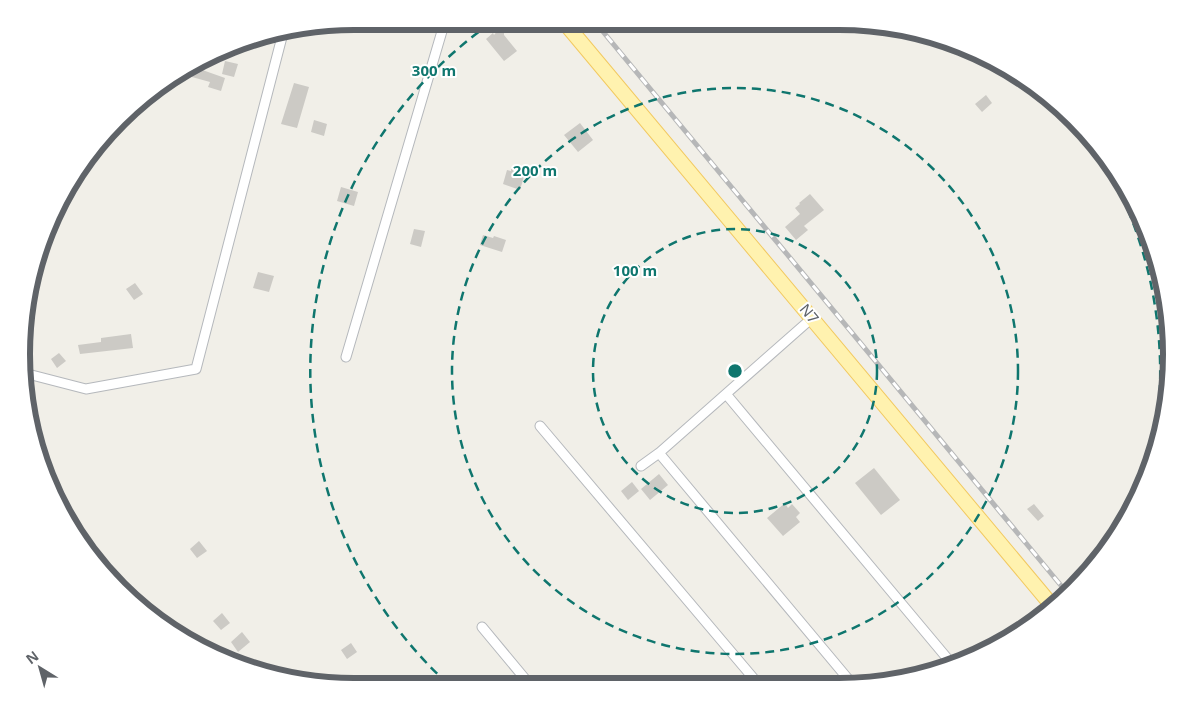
<svg xmlns="http://www.w3.org/2000/svg" width="1193" height="708" font-family="'Noto Sans',sans-serif">
  <style>
    .building { fill: #cccac5 }
    .lines { fill: none; stroke-linecap: round; stroke-linejoin: round }
    .minor-casing { stroke: #b5b8bc; stroke-width: 11 }
    .primary-casing { stroke: #f2c960; stroke-width: 16 }
    .minor { stroke: #fff; stroke-width: 9 }
    .primary { stroke: #fff2af; stroke-width: 14 }
    .rail-casing { stroke: #b6b7b8; stroke-width: 5 }
    .rail { stroke: #fff; stroke-width: 3; stroke-dasharray: 9; stroke-linecap: butt }
    .ring { fill: none; stroke: #0f766e; stroke-width: 2.5; stroke-dasharray: 9 6 }
    .labels { text-anchor: middle; stroke-width: 4; stroke-linejoin: round; paint-order: stroke }
    .street-label { font-size: 15px; fill: #5f6368; stroke: #fff }
    .rim { fill: none; stroke: #5f6368; stroke-width: 6 }
    .centre { fill: #0f766e; stroke: #fff; stroke-width: 2.5 }
    .ring-label { font-size: 15px; text-anchor: middle; font-weight: bold; fill: #0f766e; stroke: #fff; stroke-width: 4; stroke-linejoin: round; paint-order: stroke }
  </style>
  <rect width="100%" height="100%" fill="#f1efe8"/>
  <path class="building" d="M504,28v7l13,16 -13,10 -18,-22 7,-6 1,2 5,-6z
    M225,61l13,3 -4,13 -12,-3z
    M194,67l31,11 -4,13 -13,-4 2,-5 -29,-8z
    M294,83l15,4 -12,41 -16,-4z
    M986,95l6,8 -10,9 -7,-8z
    M314,120l13,4 -3,12 -13,-4z
    M580,123l13,17 -15,12 -14,-17z
    M511,169l14,4 -5,17 -17,-6 4,-14 4,1z
    M341,187l17,5 -4,14 -17,-5z
    M810,194l14,16 -20,16 4,4 -12,10 -11,-13 15,-13 -5,-6 5,-4 -1,-1z
    M414,229l11,2 -4,16 -11,-3z
    M483,235l10,3 1,-2 12,4 -4,12 -22,-7z
    M258,272l16,4 -5,16 -16,-4z
    M135,283l8,11 -9,6 -8,-11z
    M131,334l2,14 -53,6 -2,-9 23,-3v-4z
    M59,353l7,8 -9,7 -6,-9z
    M874,468l26,32 -19,15 -26,-32z
    M659,474l9,11 -18,15 -9,-11z
    M632,482l7,9 -11,9 -7,-9z
    M785,503l3,5 4,-4 8,9 -4,4 4,5 -17,14 -16,-18z
    M1034,504l10,12 -6,5 -11,-12z
    M199,541l8,10 -10,7 -7,-9z
    M222,613l8,10 -9,7 -8,-9z
    M242,632l8,10 -12,10 -7,-10z
    M351,643l6,9 -10,7 -6,-9z"/>
  <g class="lines">
    <g class="minor-casing">
      <path id="minor" d="M346,357l99,-336
        M24,373l62,16 110,-20 87,-336
        M726,394l226,270
        M540,426l220,260
        M659,453l195,233
        M641,466l18,-13 153,-135
        M482,627l49,59"/>
    </g>
    <g class="primary-casing">
      <path id="primary" d="M564,22l490,586"/>
    </g>
    <use href="#minor" class="minor"/>
    <use href="#primary" class="primary"/>
    <g class="rail-casing">
      <path id="rail" d="M595,22l473,572"/>
    </g>
    <use href="#rail" class="rail"/>
  </g>
  <g class="ring">
    <circle cx="735" cy="371" r="142"/>
    <circle cx="735" cy="371" r="283"/>
    <path d="M448 684A425 425 0 0 1 491 23M1093 143A425 425 0 0 1 1145 485"/>
  </g>
  <g class="labels">
    <g class="street-label">
      <text transform="translate(809 314) rotate(50)" y="5">N7</text>
    </g>
  </g>
  <path d="M0 0H1193V708H0ZM354 30H839A324 324 0 0 1 1163 354V354A324 324 0 0 1 839 678H354A324 324 0 0 1 30 354V354A324 324 0 0 1 354 30Z" fill="#fff" fill-rule="evenodd"/>
  <path class="rim" d="M354 30H839A324 324 0 0 1 1163 354V354A324 324 0 0 1 839 678H354A324 324 0 0 1 30 354V354A324 324 0 0 1 354 30Z"/>
  <circle cx="735" cy="371" r="8" class="centre"/>
  <g class="ring-label">
    <text x="434" y="76">300 m</text>
    <text x="535" y="176">200 m</text>
    <text x="635" y="276">100 m</text>
  </g>
  <g transform="translate(40 668) rotate(323)" stroke="#ffffff" stroke-width="4" paint-order="stroke">
  <path d="M0-4L9 19L0 12L-9 19Z" fill="#5f6368"/>
  <text y="-8" font-size="14" font-weight="bold" text-anchor="middle" fill="#5f6368">N</text>
  </g>
</svg>
